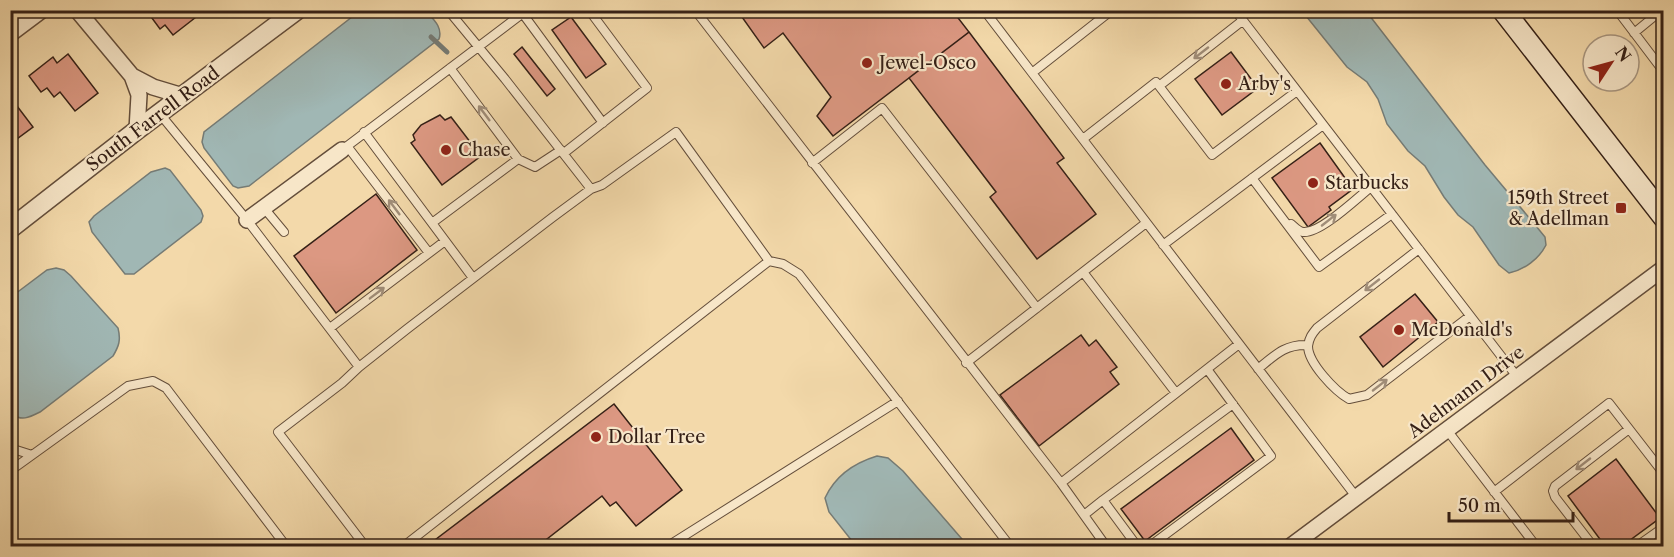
<svg xmlns="http://www.w3.org/2000/svg" width="1674" height="557" font-family="'Libre Caslon Text',serif">
  <style>
    .water { fill: #a0b7b4; stroke: #757b75; stroke-width: 1.5 }
    .lines { fill: none; stroke-linecap: round; stroke-linejoin: round }
    .stream { stroke: #757b75; stroke-width: 5 }
    .building { fill: #dc9882; stroke: #352016; stroke-width: 1.5 }
    .service-casing { stroke: #644e3b; stroke-width: 10 }
    .minor-casing { stroke: #644e3b; stroke-width: 18 }
    .tertiary-casing { stroke: #644e3b; stroke-width: 21 }
    .secondary-casing { stroke: #352016; stroke-width: 24 }
    .service { stroke: #f7e6c8; stroke-width: 8 }
    .minor { stroke: #f7e6c8; stroke-width: 15 }
    .tertiary { stroke: #f7e6c8; stroke-width: 18 }
    .secondary { stroke: #f7e6c8; stroke-width: 21 }
    .oneway { stroke: #a08d78 }
    .poi-dot { fill: #8f2418; stroke: #f7e6c8; stroke-width: 2 }
    .labels { text-anchor: middle; stroke-width: 4.5; stroke-linejoin: round; paint-order: stroke }
    .poi-label { font-size: 18px; fill: #352016; stroke: #f7e6c8; text-anchor: start }
    .street-label { font-size: 18px; fill: #352016; stroke: #f7e6c8 }
  </style>
  <rect width="100%" height="100%" fill="#f3d9aa"/>
  <filter id="stains"><feTurbulence type="fractalNoise" baseFrequency=".00333" numOctaves="4"/><feColorMatrix values="0 0 0 0 .2 0 0 0 0 .09 0 0 0 0 .02 0 0 0 .5 -.17"/></filter>
  <radialGradient id="worn" r=".72"><stop offset=".6" stop-color="#630" stop-opacity="0"/><stop offset="1" stop-color="#630" stop-opacity=".3"/></radialGradient>
  <path class="water" d="M361,10l65,1c7,8 17,16 13,28l-190,147 -11,2 -5,-2 -29,-38 -2,-6 2,-10z
    M1302,11h64l119,154 51,61 9,11 1,8c-7,14 -22,25 -37,28l-10,-8 -26,-38 -15,-12 -14,-18 -19,-31 -17,-15 -21,-27 -9,-25 -11,-17 -20,-15z
    M165,168l5,2 31,40 2,6 -2,6 -67,52h-9l-33,-42 -3,-10 5,-6 57,-44z
    M56,268l8,2 7,6 47,52c3,12 1,18 -5,28l-73,56c-12,6 -18,9 -29,2v-117l36,-27z
    M877,456l11,2 15,13 65,75h-112l-27,-34 -4,-14c10,-22 29,-35 52,-42z"/>
  <g class="lines">
    <path class="stream" d="M431,37l16,15"/>
  </g>
  <path class="building" d="M146,10h59l-32,25 -8,-10 -5,4z
    M737,10h215l17,22 -136,104 -16,-20 14,-19 -48,-64 -19,15z
    M571,17l35,47 -20,14 -34,-48z
    M969,32l95,126 -7,5 39,51 -59,45 -47,-62 6,-5 -87,-114z
    M522,47l33,42 -8,7 -33,-42z
    M1231,52l27,36 -36,27 -27,-36z
    M68,54l30,39 -23,18 -15,-19 -6,5 -7,-9 -6,4 -12,-16 24,-19 4,6z
    M17,106l16,21 -23,17v-33z
    M440,115l5,5 6,-3 30,39 -39,29 -31,-42 4,-3 -2,-5 8,-10z
    M1320,143l33,46 -24,18 2,3 -23,17 -36,-49z
    M376,194l41,56 -81,63 -42,-57z
    M1415,294l23,28 -55,45 -23,-30z
    M1081,335l8,11 7,-6 21,27 -7,5 9,12 -80,62 -39,-51z
    M614,404l68,86 -46,36 -20,-24 -6,4 -8,-10 -64,50h-111z
    M1231,428l23,32 -109,81 -24,-32z
    M1616,459l44,59 -38,28h-17l-37,-50z"/>
  <g class="lines">
    <g class="service-casing">
      <path id="service" d="M448,10l57,69 86,110
        M695,10l366,473 45,63
        M984,10l373,488
        M1235,10l283,368
        M1617,10l47,62
        M523,14l80,109
        M1634,33l28,-23
        M450,68l68,91 17,8 26,-17
        M1032,73l80,-63
        M1159,86l83,-65
        M160,114l87,106 112,147
        M364,132l109,146
        M1083,139l73,-57 56,73 85,-64
        M347,146l82,107
        M342,150l185,-140
        M564,153l83,-65 -58,-78
        M812,163l70,-55 155,200
        M1252,178l67,89 73,-53
        M264,208l20,24
        M432,223l86,-64
        M1291,224c4,3 7,7 12,8 17,2 54,-34 68,-45
        M1163,245l160,-120
        M1419,249l-102,79c-5,6 -8,10 -9,18 0,17 27,45 41,53l18,-4 103,-79
        M1083,272l93,121
        M330,328l115,-87
        M966,363l180,-140
        M1258,369c17,-14 27,-25 50,-24
        M1447,430l89,116
        M10,448l22,7
        M10,471l118,-85 25,-5 13,7 120,158
        M1061,483l178,-139
        M1494,492l115,-89 55,71
        M1103,500l130,-96
        M1084,515l19,-15 34,46
        M365,546l-87,-114 64,-49 17,-16 48,-38 146,-112 38,-28 11,-4 74,-53 93,129 14,3 16,10 211,272
        M404,546l365,-285
        M668,546l230,-145
        M1150,546l121,-90 -64,-87
        M1593,546l-38,-49 -2,-6 2,-5 74,-57
        M1637,546l27,-19"/>
    </g>
    <g class="minor-casing">
      <path id="minor" d="M77,10l55,66 7,19 -2,35
        M10,34l32,-24
        M132,76l21,11 30,9
        M247,220l95,-70
        M1291,546l373,-278"/>
    </g>
    <g class="tertiary-casing">
      <path id="tertiary" d="M10,229l127,-99 160,-120"/>
    </g>
    <g class="secondary-casing">
      <path id="secondary" d="M1503,10l161,207"/>
    </g>
    <use href="#service" class="service"/>
    <use href="#minor" class="minor"/>
    <use href="#tertiary" class="tertiary"/>
    <use href="#secondary" class="secondary"/>
  </g>
  <defs><path id="oneway-shaft" d="M-6 0H5M1.5-3L5.5 0L1.5 3" fill="none" stroke-width="1.6" stroke-linecap="round" stroke-linejoin="round" transform="scale(1.5)"/></defs>
  <g class="oneway">
    <use href="#oneway-shaft" transform="translate(1201 53) rotate(142)"/>
    <use href="#oneway-shaft" transform="translate(484 113) rotate(-127)"/>
    <use href="#oneway-shaft" transform="translate(394 207) rotate(-127)"/>
    <use href="#oneway-shaft" transform="translate(1329 220) rotate(-38)"/>
    <use href="#oneway-shaft" transform="translate(1372 285) rotate(142)"/>
    <use href="#oneway-shaft" transform="translate(377 293) rotate(-37)"/>
    <use href="#oneway-shaft" transform="translate(1380 385) rotate(-38)"/>
    <use href="#oneway-shaft" transform="translate(1583 464) rotate(142)"/>
  </g>
  <g class="poi-dot">
    <circle cx="867" cy="63" r="6"/>
    <circle cx="1226" cy="84" r="6"/>
    <circle cx="446" cy="150" r="6"/>
    <circle cx="1313" cy="183" r="6"/>
    <rect x="1615" y="202" width="12" height="12" rx="3"/>
    <circle cx="1399" cy="330" r="6"/>
    <circle cx="596" cy="437" r="6"/>
  </g>
  <g class="labels">
    <g class="poi-label">
      <text x="879" y="69">Jewel-Osco</text>
      <text x="1238" y="90">Arby's</text>
      <text x="458" y="156">Chase</text>
      <text x="1325" y="189">Starbucks</text>
      <text x="1609" y="204" text-anchor="end">159th Street<tspan x="1609" dy="21">&amp; Adellman</tspan></text>
      <text x="1411" y="336">McDonald's</text>
      <text x="608" y="443">Dollar Tree</text>
    </g>
    <g class="street-label">
      <text transform="translate(153 119) rotate(-37)" y="6">South Farrell Road</text>
      <text transform="translate(1466 392) rotate(-37)" y="6">Adelmann Drive</text>
    </g>
  </g>
  <rect width="1674" height="557" fill="none" stroke="#f3d9aa" stroke-width="36"/>
  <rect x="12" y="12" width="1650" height="533" fill="none" stroke="#352016" stroke-width="3"/>
  <rect x="18" y="18" width="1638" height="521" fill="none" stroke="#352016" stroke-width="1.5"/>
  <g transform="translate(1611 63) rotate(54)"><circle r="28" fill="#f7e6c8" stroke="#a99781" stroke-width="1.5"/>
  <path d="M0-4.5L10 22L0 15L-10 22Z" fill="#8f2418"/>
  <text y="-9" font-size="16" font-weight="bold" text-anchor="middle" fill="#352016">N</text>
  </g>
  <path d="M1449 512v9h124v-9" fill="none" stroke="#352016" stroke-width="3"/>
  <text x="1458" y="512" font-size="18" fill="#352016" stroke="#f7e6c8" stroke-width="4.5" paint-order="stroke">50 m</text>
  <rect width="100%" height="100%" filter="url(#stains)"/>
  <rect width="100%" height="100%" fill="url(#worn)"/>
</svg>
